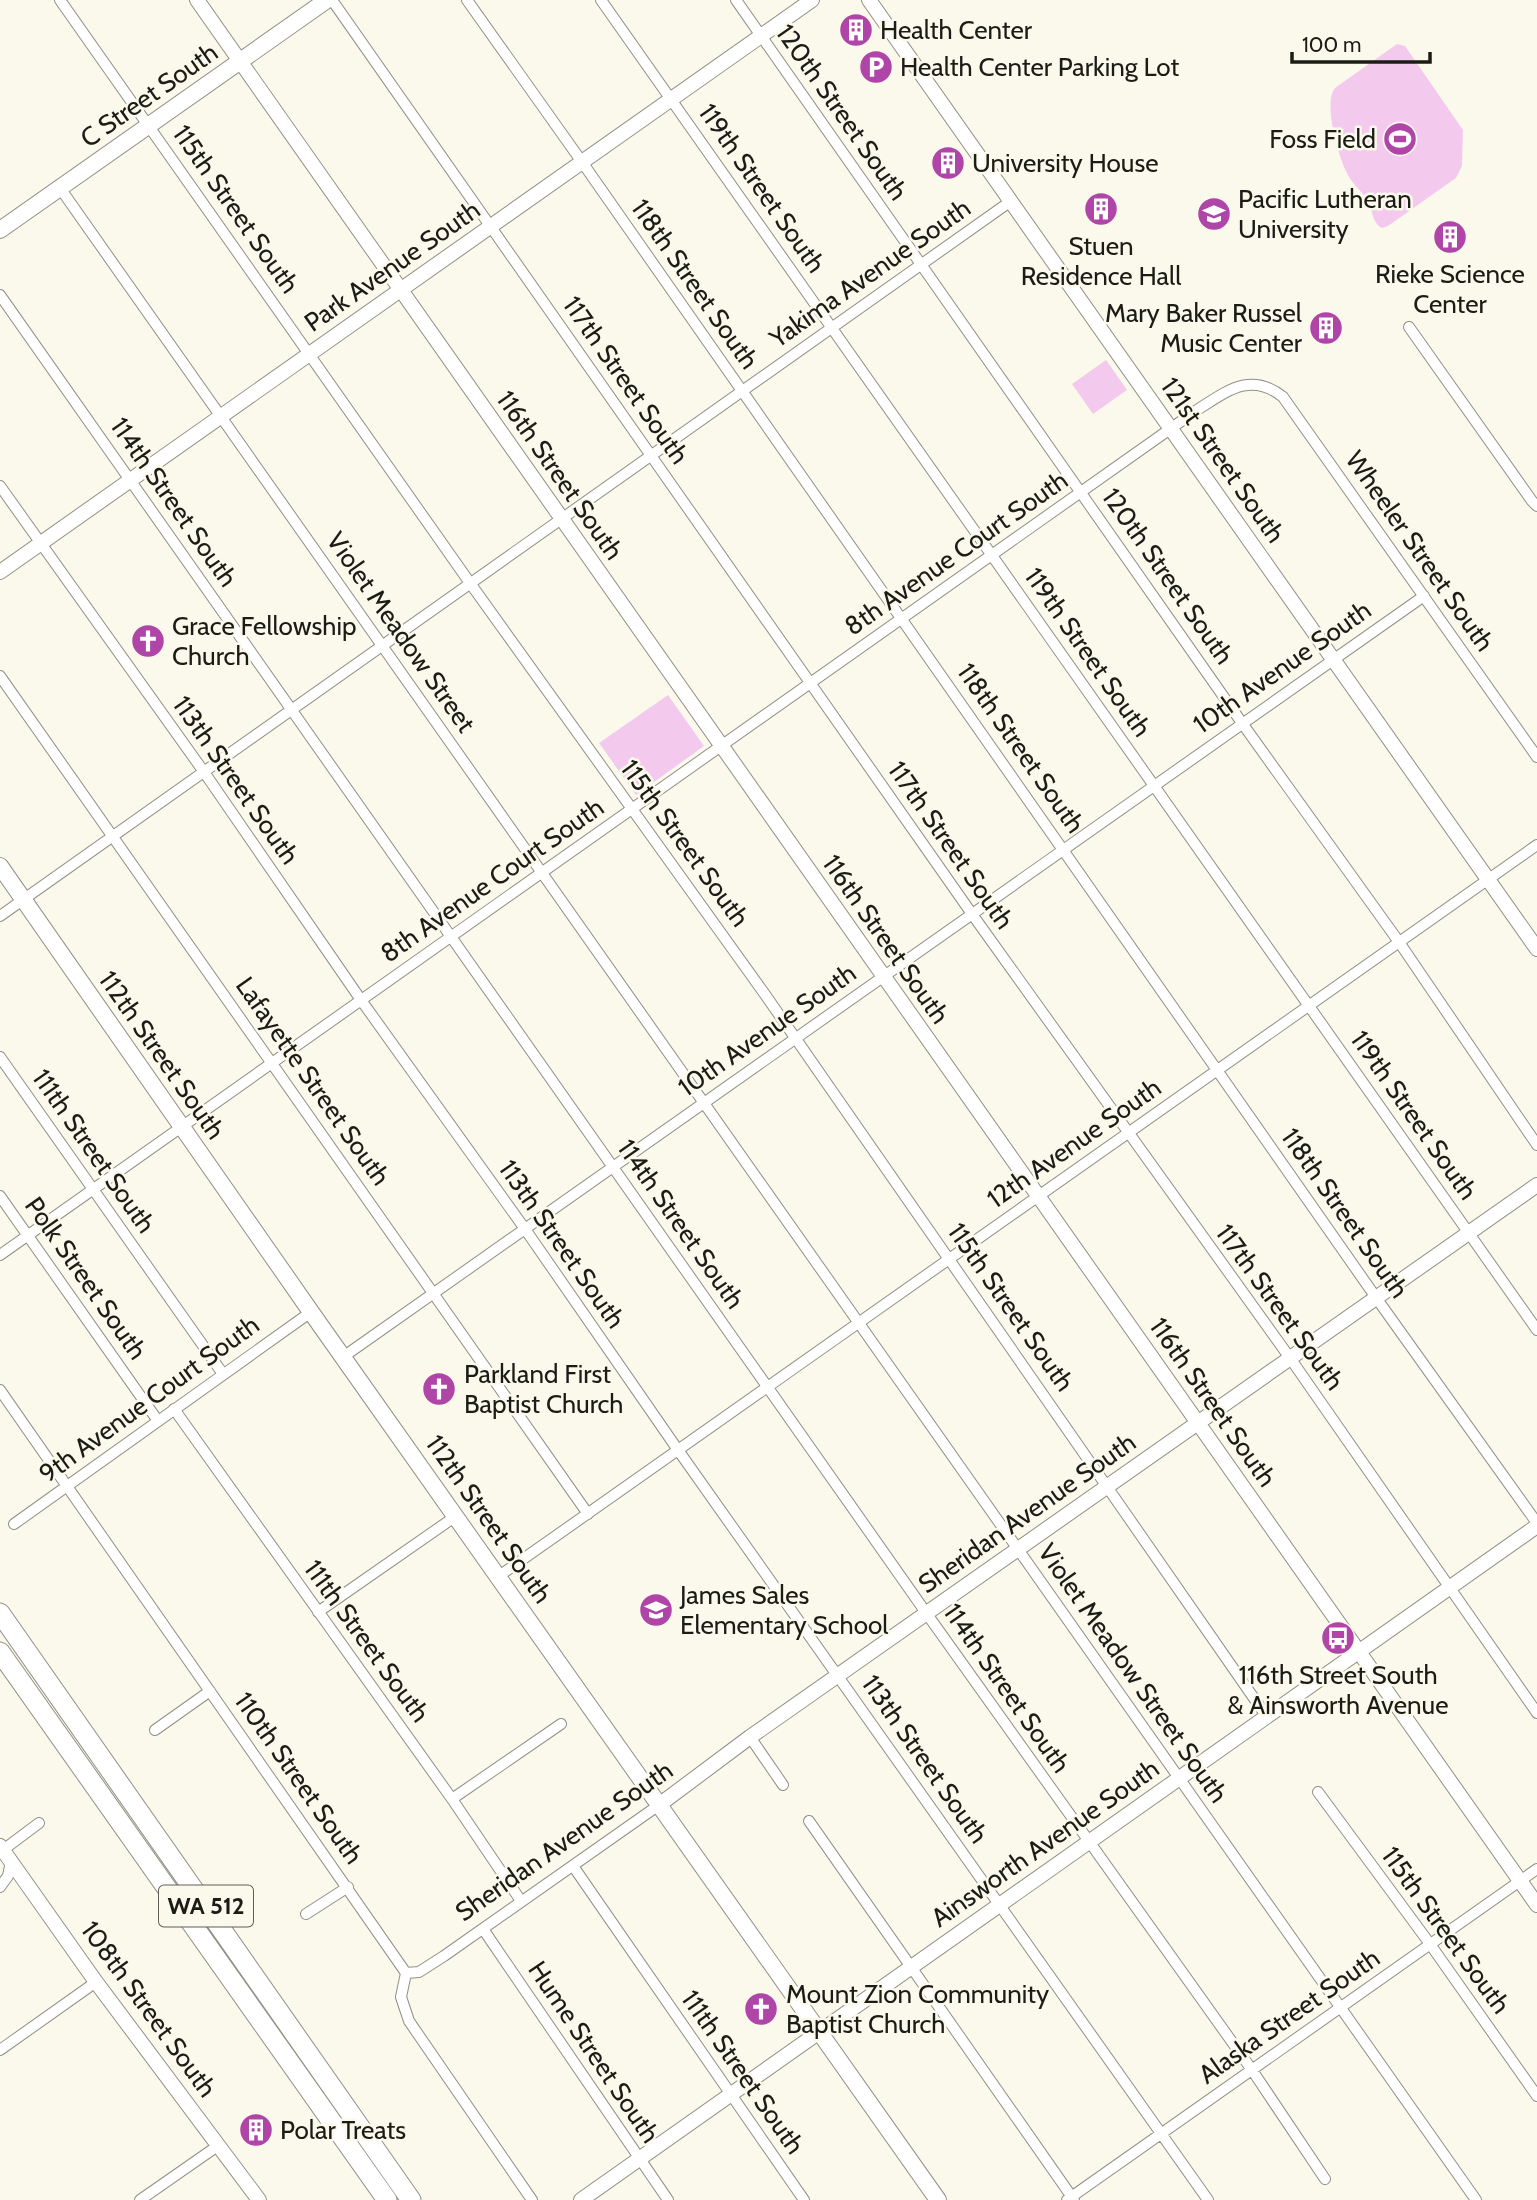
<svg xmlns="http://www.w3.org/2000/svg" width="1537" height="2200" font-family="Cabin,sans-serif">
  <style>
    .green { fill: #f3caee }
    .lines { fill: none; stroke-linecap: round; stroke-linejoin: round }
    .minor-casing { stroke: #929085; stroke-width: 12 }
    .tertiary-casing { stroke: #929085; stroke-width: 16 }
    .secondary-casing { stroke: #929085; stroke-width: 18 }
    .motorway-casing { stroke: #929085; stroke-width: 21 }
    .minor { stroke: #fff; stroke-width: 10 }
    .tertiary { stroke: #fff; stroke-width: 14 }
    .secondary { stroke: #fff; stroke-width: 16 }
    .motorway { stroke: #fff; stroke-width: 19 }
    .labels { text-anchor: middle; stroke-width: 5; stroke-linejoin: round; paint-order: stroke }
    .shield { fill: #fbf9ec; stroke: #5f5e57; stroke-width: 2 }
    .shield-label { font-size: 24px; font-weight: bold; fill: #1c1c17 }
    .poi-label { font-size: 26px; fill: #1c1c17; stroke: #fbf9ec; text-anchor: start }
    .street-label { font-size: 26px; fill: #1c1c17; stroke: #fbf9ec }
  </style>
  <rect width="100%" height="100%" fill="#fbf9ec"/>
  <path class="green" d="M1397,44l8,2 58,84 -1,36 -6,12 -68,48 -6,2c-11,-6 -9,-19 -15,-28 -6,-10 -16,-17 -20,-27 -9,-17 -24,-71 -12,-85z
    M1106,360l21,30 -34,24 -21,-30z
    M668,695l36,51 -68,49 -37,-52z"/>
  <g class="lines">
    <g class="minor-casing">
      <path id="minor" d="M60,0l410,583 294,410 503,724
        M332,0l640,914 318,444 247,355
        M467,0l115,162 795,1137 160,224
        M601,0l936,1330
        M736,0l506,723 157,219 138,203
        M60,188l1416,2012
        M0,295l927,1319 325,456 73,109
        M1409,327l123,174 5,5
        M0,486l204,286 157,228 164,229 153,221 530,750
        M0,676l588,838
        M0,916l1011,-715
        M0,1057l223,317
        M0,1196l158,225
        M0,1255l1197,-845c30,-19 54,-39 86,-13l254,360
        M343,1357l1081,-761
        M0,1390l406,583 -5,24 8,24 123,179
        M174,1409l278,390 69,102
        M14,1524l297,-212
        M499,1576l1038,-731
        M318,1612l138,-96
        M155,1730l55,-39
        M750,1737l33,48
        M1318,1792l112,152 107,152
        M452,1799l109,-75
        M809,1821l265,379
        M3,1850l36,-27
        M573,1866l231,334
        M0,1887l8,-11 3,-15
        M306,1914l42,-27
        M483,1929l185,271
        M406,1973l13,-1 25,-16 215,-151
        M0,2050l96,-68
        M140,2200l79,-55
        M1067,2200l470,-331"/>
    </g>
    <g class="tertiary-casing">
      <path id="tertiary" d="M197,0l1340,1905
        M869,0l668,949
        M0,572l812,-572
        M659,1805l91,-68 787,-552
        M0,1846l96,136 163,218
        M581,2200l956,-674"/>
    </g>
    <g class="secondary-casing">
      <path id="secondary" d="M0,230l327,-230
        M0,866l311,446 627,888"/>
    </g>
    <g class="motorway-casing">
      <path id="motorway" d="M0,1613l411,587
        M0,1652l387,548"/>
    </g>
    <use href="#minor" class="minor"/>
    <use href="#tertiary" class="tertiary"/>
    <use href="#secondary" class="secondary"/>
    <use href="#motorway" class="motorway"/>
  </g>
  <defs>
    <g id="building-disc" transform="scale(1.75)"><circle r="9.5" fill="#ae45a7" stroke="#fbf9ec"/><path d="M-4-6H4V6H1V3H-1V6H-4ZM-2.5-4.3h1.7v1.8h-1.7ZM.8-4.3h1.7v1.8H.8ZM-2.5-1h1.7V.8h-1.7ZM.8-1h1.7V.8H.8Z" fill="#fff"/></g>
    <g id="parking-disc" transform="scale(1.75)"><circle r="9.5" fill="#ae45a7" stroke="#fbf9ec"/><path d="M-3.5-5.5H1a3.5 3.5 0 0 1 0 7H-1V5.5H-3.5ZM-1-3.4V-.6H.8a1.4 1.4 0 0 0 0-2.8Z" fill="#fff"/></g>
    <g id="stadium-disc" transform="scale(1.75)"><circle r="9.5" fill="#ae45a7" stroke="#fbf9ec"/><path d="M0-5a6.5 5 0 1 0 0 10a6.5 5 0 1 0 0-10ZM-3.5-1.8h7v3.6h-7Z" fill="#fff"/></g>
    <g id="university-disc" transform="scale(1.75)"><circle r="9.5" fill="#ae45a7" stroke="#fbf9ec"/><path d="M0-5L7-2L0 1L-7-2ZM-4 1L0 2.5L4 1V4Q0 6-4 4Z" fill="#fff"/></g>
    <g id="church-disc" transform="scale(1.75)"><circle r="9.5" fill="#ae45a7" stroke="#fbf9ec"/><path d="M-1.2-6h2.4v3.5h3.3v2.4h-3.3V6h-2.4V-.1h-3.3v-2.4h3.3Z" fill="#fff"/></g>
    <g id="school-disc" transform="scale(1.75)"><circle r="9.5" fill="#ae45a7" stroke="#fbf9ec"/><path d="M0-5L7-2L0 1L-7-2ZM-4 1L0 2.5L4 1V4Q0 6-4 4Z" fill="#fff"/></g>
    <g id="bus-disc" transform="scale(1.75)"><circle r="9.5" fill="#ae45a7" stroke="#fbf9ec"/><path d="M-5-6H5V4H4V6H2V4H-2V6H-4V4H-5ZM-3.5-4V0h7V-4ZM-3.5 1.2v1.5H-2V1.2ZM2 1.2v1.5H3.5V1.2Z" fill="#fff"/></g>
  </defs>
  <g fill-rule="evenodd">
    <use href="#building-disc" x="856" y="30"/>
    <use href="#parking-disc" x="876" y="67"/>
    <use href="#stadium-disc" x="1400" y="139"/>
    <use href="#building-disc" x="948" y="163"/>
    <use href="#building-disc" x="1101" y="209"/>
    <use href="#university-disc" x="1214" y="214"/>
    <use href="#building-disc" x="1450" y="237"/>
    <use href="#building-disc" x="1326" y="328"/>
    <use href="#church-disc" x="148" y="641"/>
    <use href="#church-disc" x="439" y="1389"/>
    <use href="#school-disc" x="656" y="1610"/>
    <use href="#bus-disc" x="1338" y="1638"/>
    <use href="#church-disc" x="761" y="2009"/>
    <use href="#building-disc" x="256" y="2130"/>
  </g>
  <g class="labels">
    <rect class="shield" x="159" y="1885.5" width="94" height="41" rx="5"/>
    <g class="shield-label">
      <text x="206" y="1914">WA 512</text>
    </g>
    <g class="poi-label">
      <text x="880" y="39">Health Center</text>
      <text x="900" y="76">Health Center Parking Lot</text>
      <text x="1376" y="148" text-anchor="end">Foss Field</text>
      <text x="972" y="172">University House</text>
      <text x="1238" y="208">Pacific Lutheran<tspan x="1238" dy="30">University</tspan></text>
      <text x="1101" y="255" text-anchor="middle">Stuen<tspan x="1101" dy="30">Residence Hall</tspan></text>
      <text x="1450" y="283" text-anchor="middle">Rieke Science<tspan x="1450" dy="30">Center</tspan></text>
      <text x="1302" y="322" text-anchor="end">Mary Baker Russel<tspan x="1302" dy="30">Music Center</tspan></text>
      <text x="172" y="635">Grace Fellowship<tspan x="172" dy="30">Church</tspan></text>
      <text x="464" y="1383">Parkland First<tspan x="464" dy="30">Baptist Church</tspan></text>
      <text x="680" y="1604">James Sales<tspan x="680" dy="30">Elementary School</tspan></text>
      <text x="1338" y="1684" text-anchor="middle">116th Street South<tspan x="1338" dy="30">&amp; Ainsworth Avenue</tspan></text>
      <text x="786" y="2003">Mount Zion Community<tspan x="786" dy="30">Baptist Church</tspan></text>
      <text x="280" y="2139">Polar Treats</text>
    </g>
    <g class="street-label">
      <text transform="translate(149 95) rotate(-35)" y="9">C Street South</text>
      <text transform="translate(842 112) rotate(55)" y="9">120th Street South</text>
      <text transform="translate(762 188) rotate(55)" y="9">119th Street South</text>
      <text transform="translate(236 209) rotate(55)" y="9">115th Street South</text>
      <text transform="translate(392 266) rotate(-35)" y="9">Park Avenue South</text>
      <text transform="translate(870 273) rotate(-35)" y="9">Yakima Avenue South</text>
      <text transform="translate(695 284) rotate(55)" y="9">118th Street South</text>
      <text transform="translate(626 380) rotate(55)" y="9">117th Street South</text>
      <text transform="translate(1223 460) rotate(55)" y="9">121st Street South</text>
      <text transform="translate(560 475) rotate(55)" y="9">116th Street South</text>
      <text transform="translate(174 502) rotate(55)" y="9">114th Street South</text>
      <text transform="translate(1420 551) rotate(55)" y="9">Wheeler Street South</text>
      <text transform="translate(956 553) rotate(-35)" y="9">8th Avenue Court South</text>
      <text transform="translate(1168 576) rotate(55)" y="9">120th Street South</text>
      <text transform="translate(401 632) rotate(55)" y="9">Violet Meadow Street</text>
      <text transform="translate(1088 652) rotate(55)" y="9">119th Street South</text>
      <text transform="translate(1282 667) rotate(-35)" y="9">10th Avenue South</text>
      <text transform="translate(1021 748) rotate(55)" y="9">118th Street South</text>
      <text transform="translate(236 780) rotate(55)" y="9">113th Street South</text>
      <text transform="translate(685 843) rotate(54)" y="9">115th Street South</text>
      <text transform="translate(951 845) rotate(55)" y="9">117th Street South</text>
      <text transform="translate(492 880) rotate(-35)" y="9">8th Avenue Court South</text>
      <text transform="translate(886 939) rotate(55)" y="9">116th Street South</text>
      <text transform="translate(767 1030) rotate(-35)" y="9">10th Avenue South</text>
      <text transform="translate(162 1055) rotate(55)" y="9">112th Street South</text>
      <text transform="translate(313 1081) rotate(55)" y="9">Lafayette Street South</text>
      <text transform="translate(1414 1115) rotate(55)" y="9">119th Street South</text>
      <text transform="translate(1074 1143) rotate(-35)" y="9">12th Avenue South</text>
      <text transform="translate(94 1151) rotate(55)" y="9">111th Street South</text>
      <text transform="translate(1345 1213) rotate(55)" y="9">118th Street South</text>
      <text transform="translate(681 1224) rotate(55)" y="9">114th Street South</text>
      <text transform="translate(562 1244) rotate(55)" y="9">113th Street South</text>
      <text transform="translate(86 1278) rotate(55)" y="9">Polk Street South</text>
      <text transform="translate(1011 1307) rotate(55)" y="9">115th Street South</text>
      <text transform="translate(1280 1307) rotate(54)" y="9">117th Street South</text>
      <text transform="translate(149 1399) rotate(-36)" y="9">9th Avenue Court South</text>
      <text transform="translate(1213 1402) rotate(55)" y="9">116th Street South</text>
      <text transform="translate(1027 1513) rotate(-35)" y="9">Sheridan Avenue South</text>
      <text transform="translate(489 1519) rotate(55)" y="9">112th Street South</text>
      <text transform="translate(367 1641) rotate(54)" y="9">111th Street South</text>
      <text transform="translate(1133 1673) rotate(55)" y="9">Violet Meadow Street South</text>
      <text transform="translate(1007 1688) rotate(55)" y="9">114th Street South</text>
      <text transform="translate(925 1759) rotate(55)" y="9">113th Street South</text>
      <text transform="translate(299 1778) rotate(55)" y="9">110th Street South</text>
      <text transform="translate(564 1841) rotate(-35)" y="9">Sheridan Avenue South</text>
      <text transform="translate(1045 1843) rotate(-35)" y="9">Ainsworth Avenue South</text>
      <text transform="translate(1446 1930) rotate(54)" y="9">115th Street South</text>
      <text transform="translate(149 2009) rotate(54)" y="9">108th Street South</text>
      <text transform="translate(1289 2016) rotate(-35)" y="9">Alaska Street South</text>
      <text transform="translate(594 2052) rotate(56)" y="9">Hume Street South</text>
      <text transform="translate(743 2072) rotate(55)" y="9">111th Street South</text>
    </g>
  </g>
  <path d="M1292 52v10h138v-10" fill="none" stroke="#1c1c17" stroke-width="3.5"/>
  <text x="1302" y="52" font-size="21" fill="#1c1c17" stroke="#fbf9ec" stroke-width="5" paint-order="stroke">100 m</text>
</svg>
